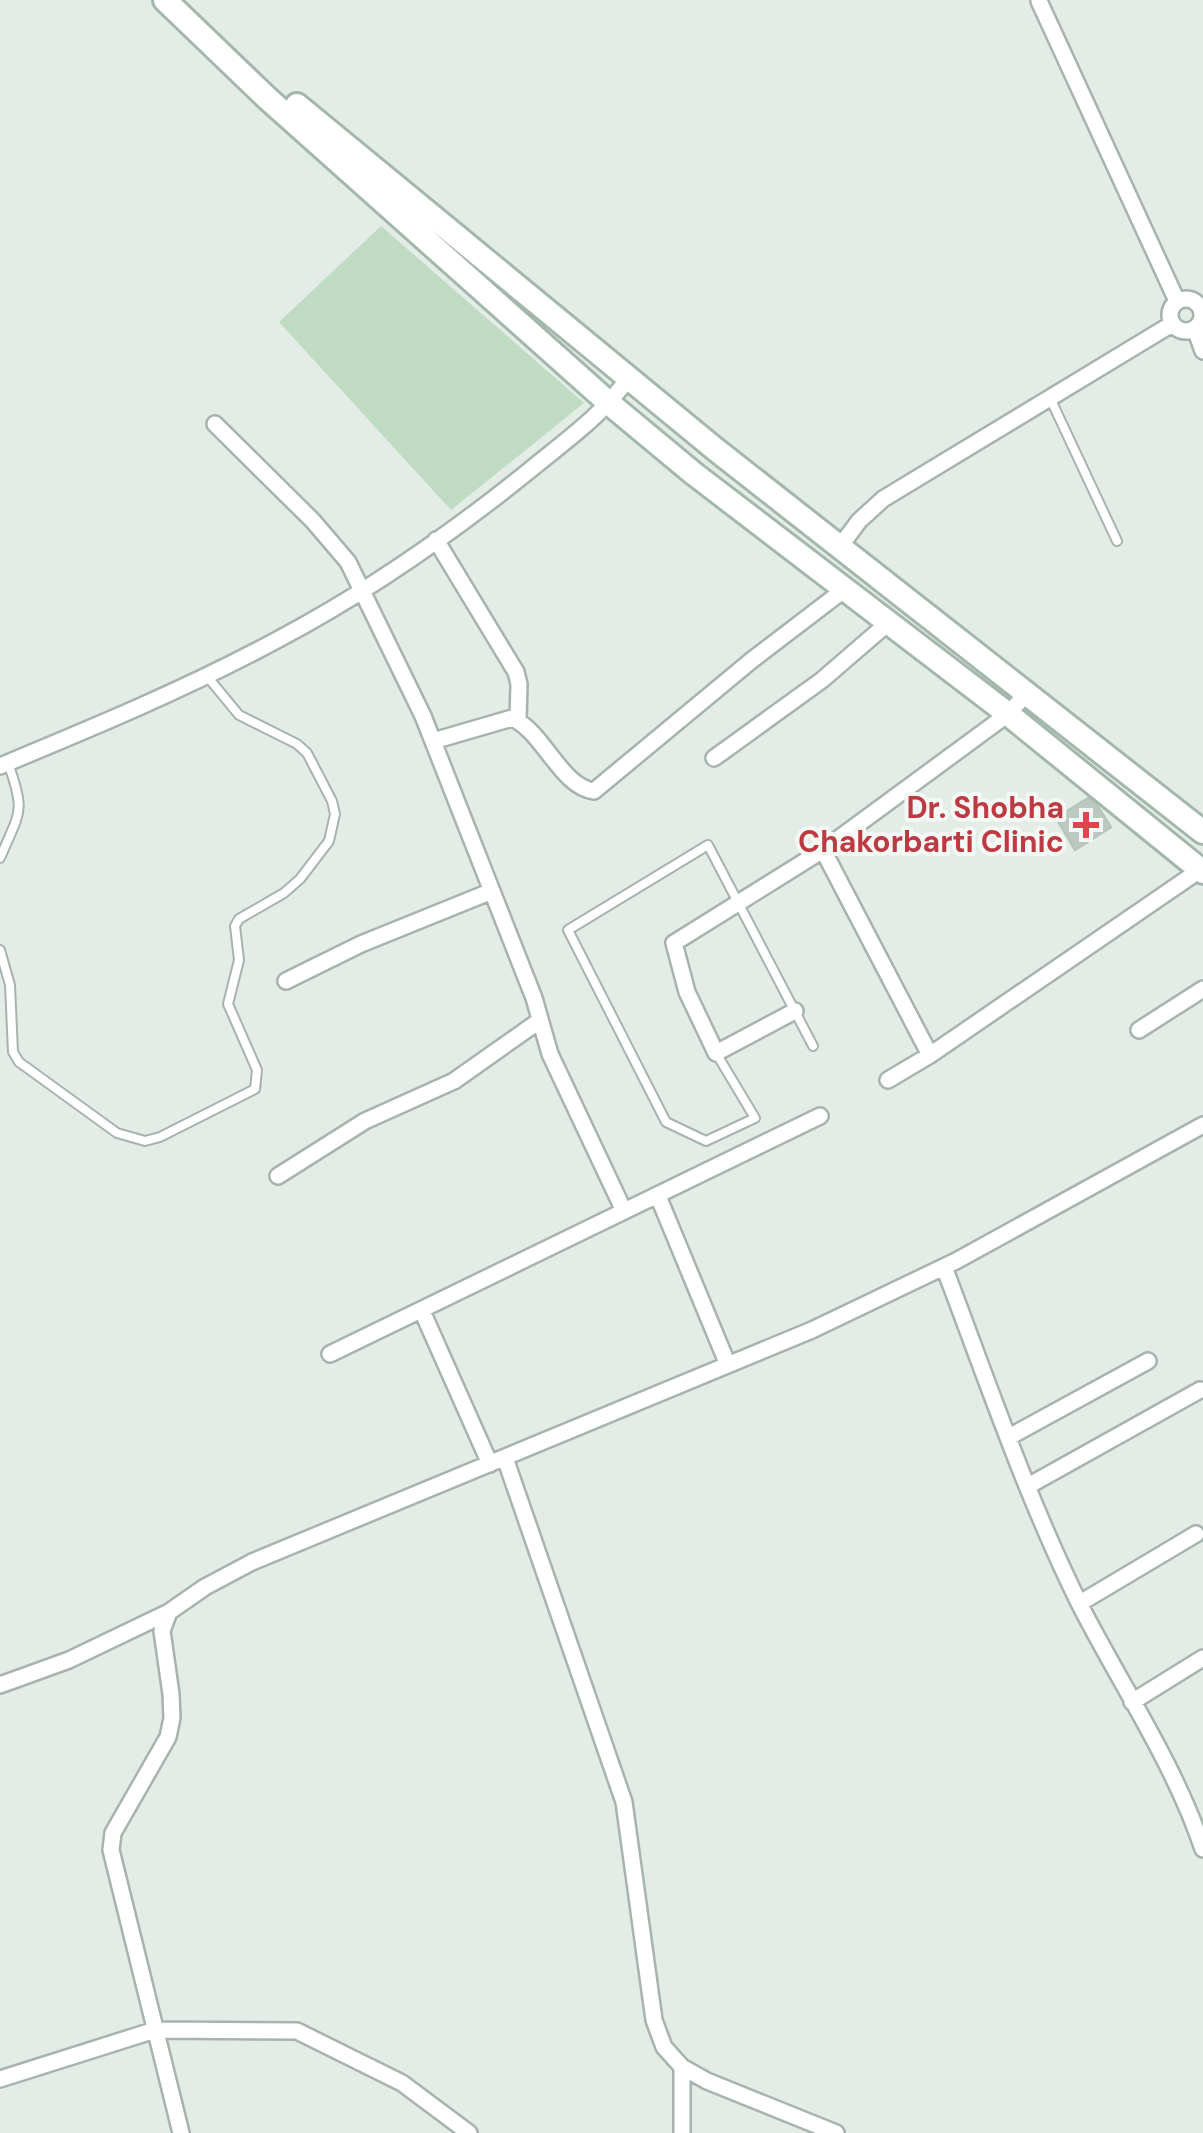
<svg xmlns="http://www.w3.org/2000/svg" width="1203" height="2133" font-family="'DM Sans',sans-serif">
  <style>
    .green { fill: #bfdbc2 }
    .building { fill: #bcc9c2; stroke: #b7c5bd; stroke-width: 2.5 }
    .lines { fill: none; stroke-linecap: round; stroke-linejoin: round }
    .service-casing { stroke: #a7b4ad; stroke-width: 12 }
    .minor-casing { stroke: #a7b4ad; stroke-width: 20 }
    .secondary-casing { stroke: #a3b7ad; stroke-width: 28 }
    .service { stroke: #fff; stroke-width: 8 }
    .minor { stroke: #fff; stroke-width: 15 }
    .secondary { stroke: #fff; stroke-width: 22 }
    .health-dot { fill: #e0444e; stroke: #f4f9f6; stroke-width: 4 }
    .labels { text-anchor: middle; stroke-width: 8; stroke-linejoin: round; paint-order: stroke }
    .health-label { font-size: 30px; font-weight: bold; fill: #be3a42; stroke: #f4f9f6; text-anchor: end }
  </style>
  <rect width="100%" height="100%" fill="#e4ece7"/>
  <path class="green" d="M381,226l203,177 -133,107 -172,-188z"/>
  <path class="building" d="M1088,798l9,7 14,22 -36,23 -19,-32z"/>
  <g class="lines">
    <g class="service-casing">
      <path id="service" d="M1050,398l67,143
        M0,858c20,-47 26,-45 8,-95
        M0,950l10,35 3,67 6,10 98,71 28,8 15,-4 95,-48 2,-19 -29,-66 11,-44 -4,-34 4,-7 45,-26 16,-14 29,-38 6,-27 -3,-13 -25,-48 -10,-9 -58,-29 -33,-40
        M716,1053l39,65 -49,23 -40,-19 -98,-192 140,-85 105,201"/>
    </g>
    <g class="minor-casing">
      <path id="minor" d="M1039,1l138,300
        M1170 315a16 16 0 1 1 32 0a16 16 0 1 1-32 0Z
        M1195,329l8,22
        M215,424l98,97 35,41 75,154 111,282 16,56 74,157
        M436,540l80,132 3,12 -1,36
        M839,548l20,-27 24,-22 289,-175
        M433,741l79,-23c31,13 49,69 82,73l158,-131 93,-71
        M714,758l108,-78 66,-57
        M0,766c94,-39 188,-78 277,-126 89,-47 175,-107 253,-170 35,-29 73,-55 99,-93
        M823,850l107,205
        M286,981l75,-37 131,-53
        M795,1011l-79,42 -29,-61 -13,-49 149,-93 185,-136 18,-20
        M1139,1030l64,-41
        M888,1080l42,-25 270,-185
        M278,1176l87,-55 89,-40 85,-60
        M658,1196l70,169
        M944,1267c43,113 82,229 136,338 41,80 94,158 123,244
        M422,1311l68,153
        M330,1354l490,-238
        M1009,1437l139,-76
        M505,1458l119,344 30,218 10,27 18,20 25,14 129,52
        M1028,1486l172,-96
        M1080,1603l116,-69
        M0,1685l69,-25 100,-48
        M1132,1702l71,-44
        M682,2067v66
        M0,2079l155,-49 142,1 105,52 67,50
        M181,2133l-70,-283 2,-17 55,-96 4,-19 -1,-24 -9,-63 7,-19 36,-25 47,-25 560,-232 144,-69 247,-136"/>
    </g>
    <g class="secondary-casing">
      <path id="secondary" d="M165,0l102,98 343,306 83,69 315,241 195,158
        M297,105l418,344 488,383"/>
    </g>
    <use href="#service" class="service"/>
    <use href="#minor" class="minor"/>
    <use href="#secondary" class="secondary"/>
  </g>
  <path class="health-dot" d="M1081 810h10v10h10v10h-10v10h-10v-10h-10v-10h10z"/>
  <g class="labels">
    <g class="health-label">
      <text x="1064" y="818">Dr. Shobha<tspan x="1064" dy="34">Chakorbarti Clinic</tspan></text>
    </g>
  </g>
</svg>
